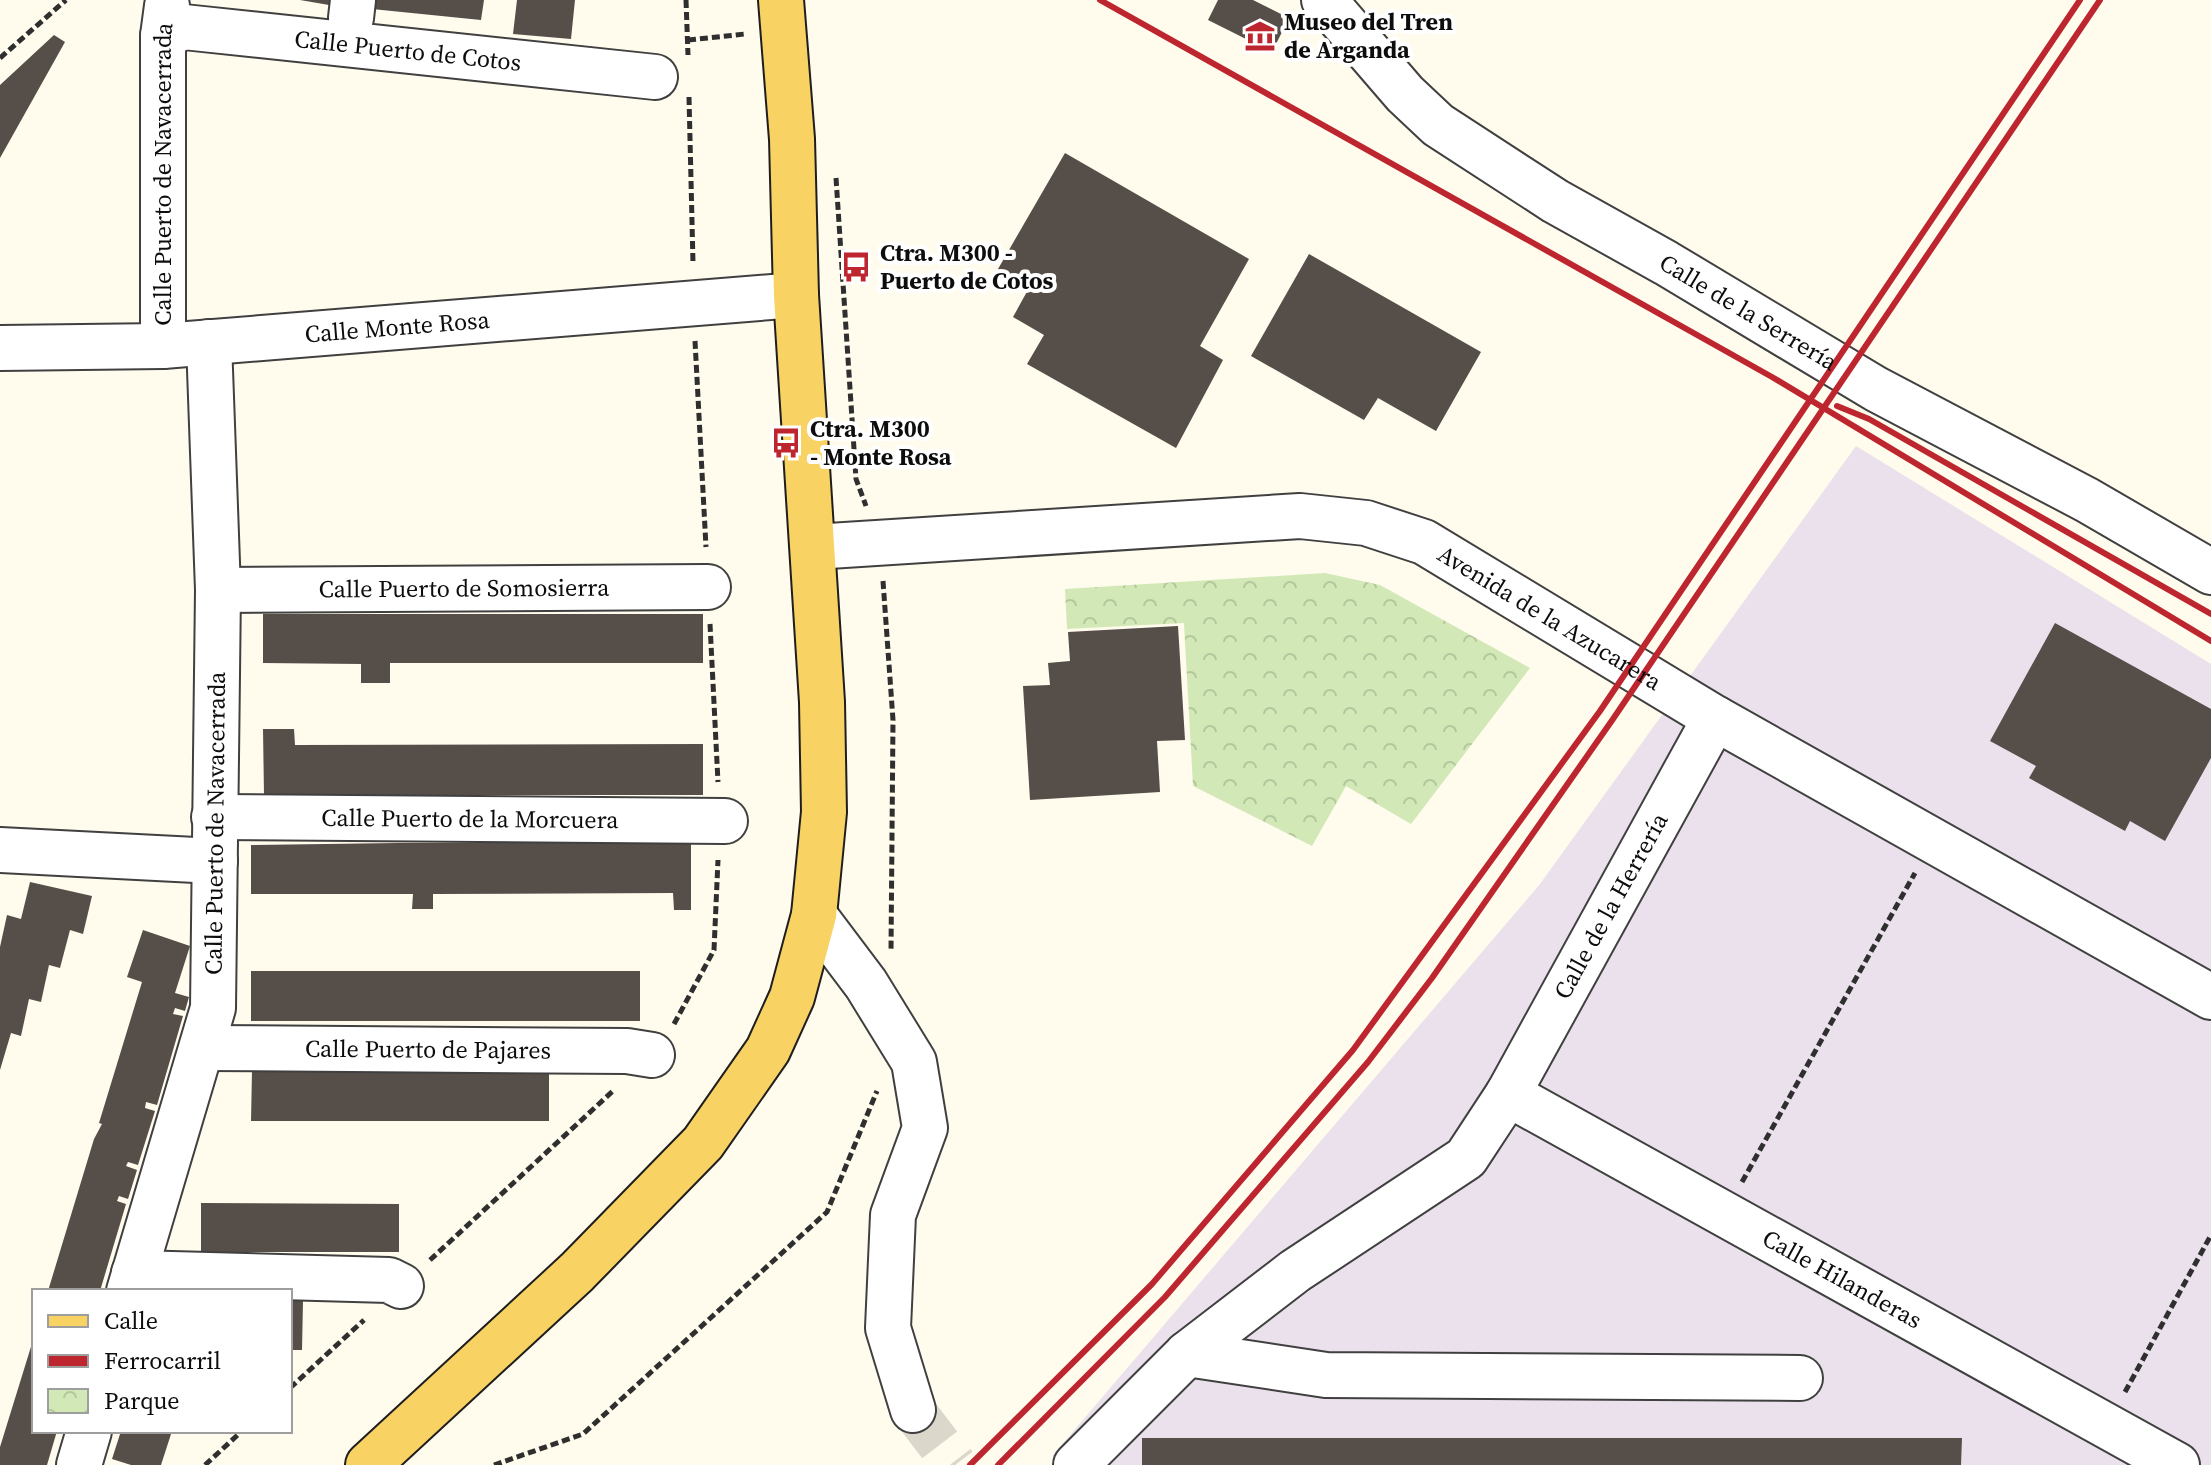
<svg xmlns="http://www.w3.org/2000/svg" width="2211" height="1465" font-family="'Source Serif 4',serif">
  <style>
    .industrial { fill: #ebe1ec }
    .park { fill: url(#park-crowns) }
    .building { fill: #564e49 }
    .lines { fill: none; stroke-linecap: round; stroke-linejoin: round }
    .minor-tunnel { stroke: #dbd7cb; stroke-width: 44; stroke-dasharray: 44 22; stroke-linecap: butt }
    .minor-casing { stroke: #404040; stroke-width: 48 }
    .major-casing { stroke: #1e1e1e; stroke-width: 48 }
    .path { stroke: #2f2f2f; stroke-width: 5; stroke-dasharray: 8 4; stroke-linecap: butt }
    .minor { stroke: #fff; stroke-width: 44 }
    .major { stroke: #f9d264; stroke-width: 44 }
    .rail { stroke: #bd252f; stroke-width: 6 }
    .labels { text-anchor: middle; stroke-width: 8; stroke-linejoin: round; paint-order: stroke }
    .poi-label { font-size: 24px; font-weight: bold; fill: #0d0d0d; stroke: #fff; text-anchor: start }
    .street-label { font-size: 24px; fill: #0d0d0d; stroke: #fff }
  </style>
  <defs>
    <pattern id="park-crowns" width="20" height="18" patternUnits="userSpaceOnUse" patternTransform="scale(2)"><rect width="20" height="18" fill="#d2e9b7"/><path d="M2 6a3 3 0 1 1 6 0M12 15a3 3 0 1 1 6 0" fill="none" stroke="#b3c79c"/></pattern>
  </defs>
  <rect width="100%" height="100%" fill="#fffbed"/>
  <path class="industrial" d="M1856,446l355,218v801h-1158v-10l487,-571z"/>
  <path class="park" d="M1325,573l55,12 150,83 -119,156 -65,-38 -34,60 -119,-60 -9,-163 -117,6 -2,-40z"/>
  <path class="building" d="M300,0h29v5z
    M373,0h111l-3,20 -109,-11z
    M517,0h58l-4,39 -58,-5z
    M1218,0h35l36,18 -17,34 -64,-32z
    M54,35l11,7 -65,116v-73z
    M1065,153l184,106 -49,87 23,14 -47,88 -149,-84 17,-29 -31,-18 16,-29 -31,-19z
    M1309,254l172,98 -45,79 -58,-33 -14,22 -113,-64z
    M263,614h440v49h-313v20h-29v-19l-98,-1z
    M2055,623l156,86v49l-46,83 -35,-20 -5,10 -96,-53 7,-12 -46,-25z
    M1178,626l7,114 -28,1 3,51 -130,8 -7,-114 27,-1 -2,-22 22,-2 -2,-29z
    M263,729h31l1,16 408,-1v51h-439z
    M397,843h294v67h-17l-1,-17 -240,1v15h-21l1,-15h-162v-49z
    M30,882l62,14 -9,38 -13,-4 -10,38 -11,-3 -8,37 -12,-3 -8,37 -10,-3 -11,37v-123l7,-32 14,4z
    M143,930l47,16 -15,47 14,4 -4,14 -10,-3 -2,6 10,2 -26,89 -11,-3 -1,6 10,3 -17,54 -10,-3 -2,4 11,4 -9,29 -9,-3 -2,5 9,3 -26,87h-52l46,-152 8,-15 -3,-1 43,-141 -15,-5z
    M251,971h389v50h-389z
    M252,1071l297,1v49h-298z
    M201,1203l198,1v48h-198z
    M290,1301h13l-1,49h-12z
    M34,1337v94h23l-10,34h-47v-18z
    M121,1431h51l-11,34h-30l-19,-6z
    M1142,1438h820l-1,27h-819z"/>
  <g class="lines">
    <path class="minor-tunnel" d="M913,1410l42,55"/>
    <g class="minor-casing">
      <g id="minor">
        <path id="s1" d="M1324,0l81,94 33,31 117,76 111,62 210,126 211,111 124,72"/>
        <path d="M351,18l2,-18"/>
        <path id="s2" d="M163,36l21,-9 471,50"/>
        <path id="s3" d="M163,346v-310l4,-30"/>
        <path id="s4" d="M0,348l163,-2 633,-51"/>
        <path id="s5" d="M813,547l487,-31 66,7 58,19 291,176 496,279"/>
        <path id="s6" d="M218,590l490,-3"/>
        <path d="M1715,718l-207,376 -42,64 -171,113 -108,83 139,21 474,3"/>
        <path id="s7" d="M214,817l511,4"/>
        <path d="M0,850l215,11"/>
        <path d="M814,915l52,69 48,78 11,66 -32,87 -5,113 25,82"/>
        <path id="s8" d="M204,1048l423,3 25,4"/>
        <path id="s9" d="M1508,1094l669,371"/>
        <path d="M134,1273l255,7 12,6"/>
        <path id="s10" d="M129,1291l84,-283 5,-418 -9,-248"/>
        <path d="M79,1465l10,-34"/>
        <path d="M1076,1465l111,-111"/>
      </g>
    </g>
    <g class="major-casing">
      <path id="major" d="M368,1465l209,-193 126,-129 65,-93 24,-53 22,-82 10,-103 -2,-110 -26,-407 -4,-156 -11,-139"/>
    </g>
    <path class="path" d="M686,0l2,55
      M688,40l57,-6
      M0,58l66,-58
      M689,97l4,166
      M836,178l20,301 10,27
      M695,341l11,206
      M883,581l10,139 -2,231
      M710,624l8,158
      M674,1024l40,-74 4,-90
      M1742,1182l173,-309
      M430,1260l184,-170
      M290,1388l74,-68
      M2125,1392l86,-157
      M205,1465l37,-34
      M494,1465l89,-31 244,-222 50,-121"/>
    <use href="#minor" class="minor"/>
    <use href="#major" class="major"/>
    <path class="rail" d="M1100,0l672,377 439,264
      M1837,406l32,13 342,195
      M970,1465l182,-181 201,-234 247,-339 480,-711
      M998,1465l167,-168 203,-235 64,-84 181,-259 487,-719"/>
  </g>
  <defs>
    <g id="museum-bare" transform="scale(2.4)"><path d="M0-6L6-3V-2H-6V-3ZM-5-1h2V3h-2ZM-1-1h2V3h-2ZM3-1h2V3H3ZM-6 4H6V6H-6Z" fill="#bd252f" stroke="#fff" stroke-width="2.5" paint-order="stroke"/></g>
    <g id="bus-bare" transform="scale(2.4)"><path d="M-5-6H5V4H4V6H2V4H-2V6H-4V4H-5ZM-3.5-4V0h7V-4ZM-3.5 1.2v1.5H-2V1.2ZM2 1.2v1.5H3.5V1.2Z" fill="#bd252f" stroke="#fff" stroke-width="2.5" paint-order="stroke"/></g>
  </defs>
  <g fill-rule="evenodd">
    <use href="#museum-bare" x="1260" y="36"/>
    <use href="#bus-bare" x="856" y="267"/>
    <use href="#bus-bare" x="786" y="443"/>
  </g>
  <g class="labels">
    <g class="poi-label">
      <text x="1284" y="30">Museo del Tren<tspan x="1284" dy="28">de Arganda</tspan></text>
      <text x="880" y="261">Ctra. M300 -<tspan x="880" dy="28">Puerto de Cotos</tspan></text>
      <text x="810" y="437">Ctra. M300<tspan x="810" dy="28">- Monte Rosa</tspan></text>
    </g>
    <g class="street-label">
      <text dy="8" stroke="none"><textPath href="#s2" startOffset="248">Calle Puerto de Cotos</textPath></text>
      <text dy="8" stroke="none"><textPath href="#s3" startOffset="172">Calle Puerto de Navacerrada</textPath></text>
      <text dy="8" stroke="none"><textPath href="#s1" startOffset="532">Calle de la Serrería</textPath></text>
      <text dy="8" stroke="none"><textPath href="#s4" startOffset="398">Calle Monte Rosa</textPath></text>
      <text dy="8" stroke="none"><textPath href="#s6" startOffset="246">Calle Puerto de Somosierra</textPath></text>
      <text dy="8" stroke="none"><textPath href="#s5" startOffset="762">Avenida de la Azucarera</textPath></text>
      <text dy="8" stroke="none"><textPath href="#s7" startOffset="256">Calle Puerto de la Morcuera</textPath></text>
      <text dy="8" stroke="none"><textPath href="#s10" startOffset="480">Calle Puerto de Navacerrada</textPath></text>
      <text transform="translate(1611 906) rotate(-61)" y="8">Calle de la Herrería</text>
      <text dy="8" stroke="none"><textPath href="#s8" startOffset="224">Calle Puerto de Pajares</textPath></text>
      <text dy="8" stroke="none"><textPath href="#s9" startOffset="382">Calle Hilanderas</textPath></text>
    </g>
  </g>
  <rect x="32" y="1289" width="260" height="144" fill="#ffffff" stroke="#9e9e9e" stroke-width="2"/>
  <rect x="48" y="1315" width="40" height="12" fill="#f9d264" stroke="#9e9e9e" stroke-width="2"/>
  <text x="104" y="1329" font-size="24" fill="#0d0d0d">Calle</text>
  <rect x="48" y="1355" width="40" height="12" fill="#bd252f" stroke="#9e9e9e" stroke-width="2"/>
  <text x="104" y="1369" font-size="24" fill="#0d0d0d">Ferrocarril</text>
  <rect x="48" y="1389" width="40" height="24" fill="url(#park-crowns)" stroke="#9e9e9e" stroke-width="2"/>
  <text x="104" y="1409" font-size="24" fill="#0d0d0d">Parque</text>
</svg>
